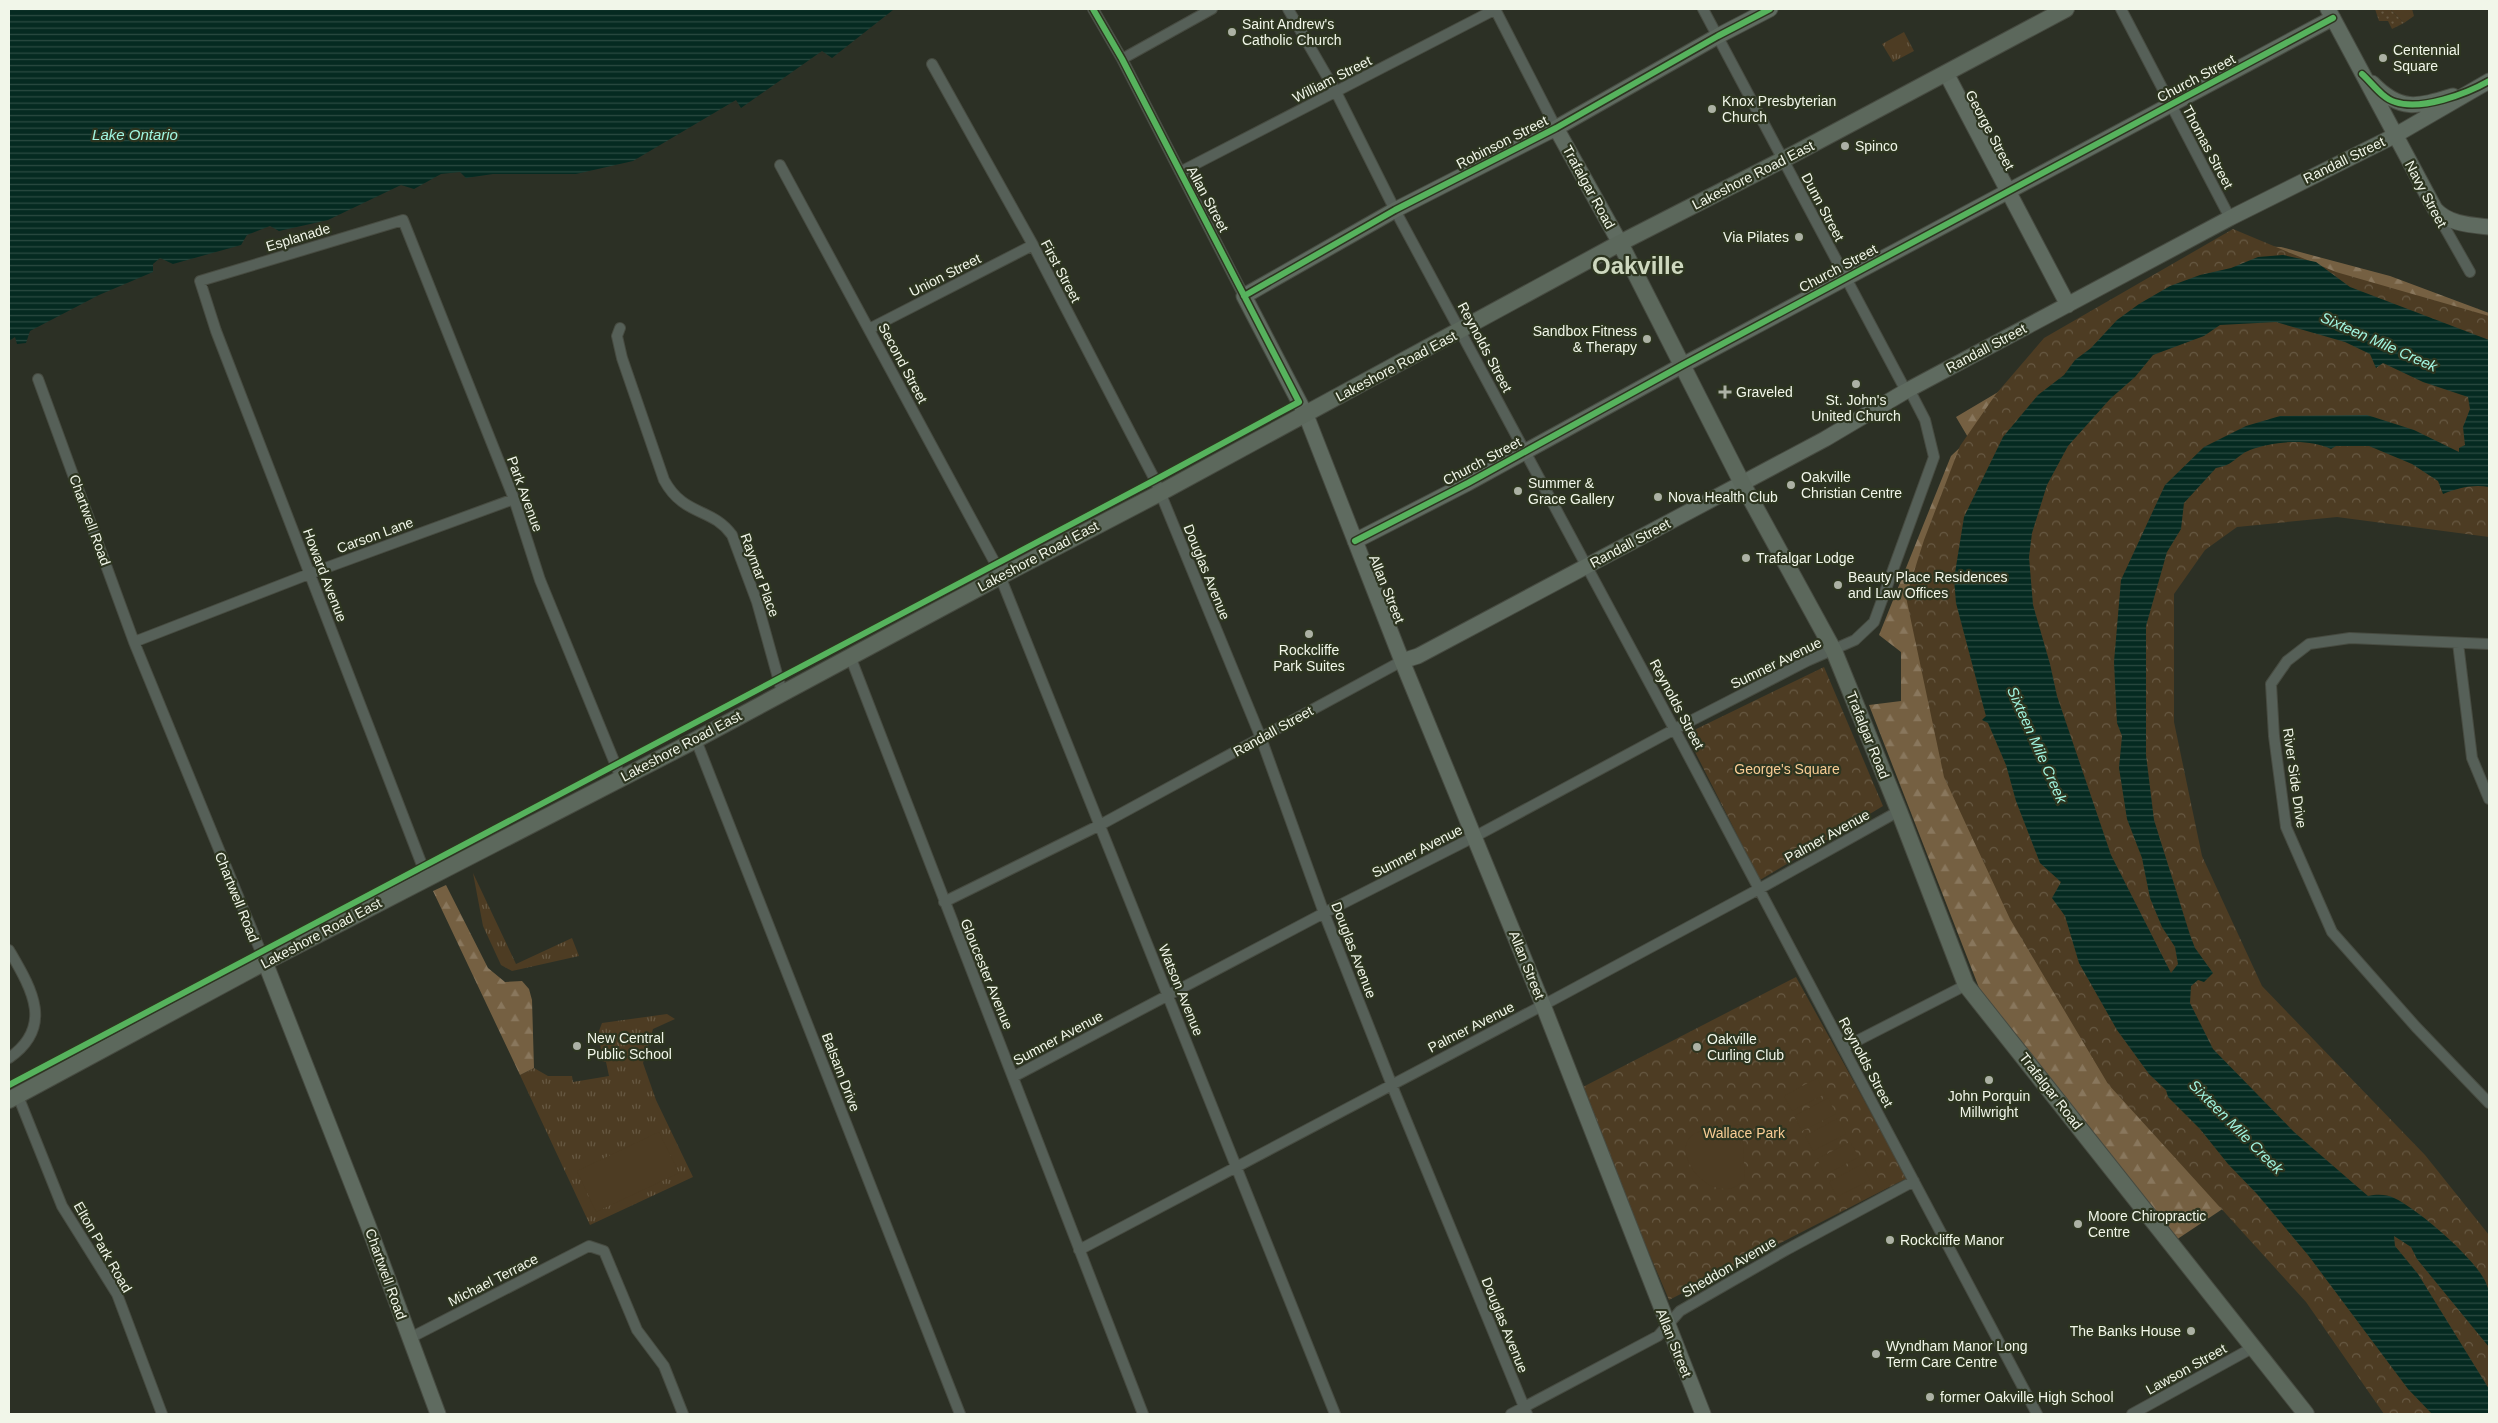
<svg xmlns="http://www.w3.org/2000/svg" width="2498" height="1423" font-family="Arial,sans-serif">
  <style>
    .grass { fill: url(#grass-tufts) }
    .forest { fill: url(#forest-firs) }
    .park { fill: url(#park-crowns) }
    .garden { fill: url(#garden-dots) }
    .pitch { fill: #4d3c23 }
    .water { fill: url(#water-rules); fill-rule: evenodd }
    .lines { fill: none; stroke-linecap: round; stroke-linejoin: round }
    .street-casing { stroke: #474b41; stroke-width: 12 }
    .secondary-casing { stroke: #474b41; stroke-width: 17 }
    .primary-casing { stroke: #474b41; stroke-width: 18 }
    .street { stroke: #566058; stroke-width: 10 }
    .secondary { stroke: #5f6b60; stroke-width: 15 }
    .primary { stroke: #5c685c; stroke-width: 16 }
    .cycleway-casing { stroke: #2d3520; stroke-width: 9 }
    .cycleway { stroke: #56b35d; stroke-width: 6 }
    .poi-dot { fill: #acb1a4; stroke: #2d3520; stroke-width: 2 }
    .labels { text-anchor: middle; stroke-width: 4.5; stroke-linejoin: round; paint-order: stroke }
    .poi-label { font-size: 14px; fill: #f1f6e9; stroke: #2d3520; text-anchor: start }
    .street-label { font-size: 14px; fill: #f1f6e9; stroke: #2d3520 }
    .park-label { font-size: 14px; fill: #f9cd95; stroke: #2d3520 }
    .water-label { font-size: 15px; font-style: italic; fill: #a1f5e0; stroke: #2d3520 }
    .town-label { font-size: 24px; font-weight: bold; fill: #ced8bf; stroke: #2d3520 }
  </style>
  <defs>
    <pattern id="grass-tufts" width="24" height="20" patternUnits="userSpaceOnUse" patternTransform="scale(1.25)"><rect width="24" height="20" fill="#4d3c23"/><path d="M3 7l-1-3M5 7V3M7 7l1-3M15 17l-1-3M17 17v-4M19 17l1-3" fill="none" stroke="#675943"/></pattern>
    <pattern id="forest-firs" width="22" height="20" patternUnits="userSpaceOnUse" patternTransform="scale(1.25)"><rect width="22" height="20" fill="#756042"/><path d="M5 1l3.5 6h-7zM16 11l3.5 6h-7z" fill="#89775d"/></pattern>
    <pattern id="park-crowns" width="20" height="18" patternUnits="userSpaceOnUse" patternTransform="scale(1.25)"><rect width="20" height="18" fill="#4d3c23"/><path d="M2 6a3 3 0 1 1 6 0M12 15a3 3 0 1 1 6 0" fill="none" stroke="#675943"/></pattern>
    <pattern id="garden-dots" width="8" height="8" patternUnits="userSpaceOnUse" patternTransform="scale(1.25)"><rect width="8" height="8" fill="#4d3c23"/><path d="M2 2h.1M6 6h.1" fill="none" stroke="#675943" stroke-width="1.8" stroke-linecap="round"/></pattern>
    <pattern id="water-rules" width="6" height="5" patternUnits="userSpaceOnUse" patternTransform="scale(1.25)"><rect width="6" height="5" fill="#052a21"/><path d="M0 2.5h6" fill="none" stroke="#2a4a41"/></pattern>
  </defs>
  <rect width="100%" height="100%" fill="#2c3025"/>
  <path class="grass" d="M2390,9h22l2,7 -10,7z
    M1904,32l10,19 -21,11 -11,-18z
    M473,873l43,91 56,-26 7,18 -67,15 -11,-6 -18,-39z
    M667,1014l8,5 -22,10 -10,34 13,37 37,77 -103,48 -70,-150 14,-7 14,8h24l1,6 36,-6 -3,-14 -4,-1 -3,-30 3,-8z"/>
  <path class="forest" d="M2216,245l65,2 109,29 99,37v43l-376,-9 123,853 -60,40 -193,-242 -114,-293 32,-4v-49l-22,-17 72,-179 18,-17 -13,-22 113,-67z
    M446,885l42,83 17,14 17,-1 7,8 3,11 2,68 -14,7 -87,-184z"/>
  <path class="park" d="M2233,229l103,43 153,44v221l-152,-20 -100,10 -32,23 -31,44v128l28,134 60,130 163,169 64,80v179h-105l-78,-112 -198,-218 -98,-165 -66,-142 -38,-180 18,-57 36,-94 36,-52 48,-56z
    M1824,667l59,139 -123,74 -74,-146z
    M1796,977l111,201 -238,122 -90,-211z"/>
  <path class="garden" d="M2375,9h15l14,14 -12,6 -4,-8h-9z"/>
  <path class="pitch" d="M1817,1078l8,16 -33,17 -8,-15z
    M1828,1098l8,16 -34,17 -8,-15z
    M1838,1118l8,16 -33,17 -8,-15z
    M1742,1124l3,56c-4,3 -9,7 -13,8 -32,8 -63,-43 -36,-55 13,-6 32,-6 46,-9z
    M659,1132l20,41 -83,39 -19,-41z
    M1850,1142l9,15 -34,18 -8,-16z
    M1862,1164l8,16 -33,17 -8,-15z"/>
  <path class="water" d="M9,9h901l-17,1 -61,48 -10,-7 -81,57 -5,-8 -103,61 -57,13h-83l-27,4 -6,-6 -19,2 -27,15 -13,-4 -73,35 -49,11 -9,-5 -23,9 -6,10 -68,19 -13,-6 -7,6v8l-54,23 -69,36 -4,12 -9,1 -2,-7 -6,4z
    M2283,255l33,7 34,25 139,53v147c-16,-3 -31,1 -46,7l-5,-13 -26,-17 -43,-18h-33l-5,3c-22,-11 -58,-8 -81,1 -15,6 -15,15 -34,18l-32,35 -3,26 -14,23 -21,74v129l8,65 36,115 5,13 18,25 -9,9 -6,-2 -7,6 -1,17 23,46 81,83 74,64c8,-2 19,-2 26,2 24,11 82,61 92,85 8,18 3,44 3,64l-72,-88 -6,-12 -17,-11 1,10 23,28 71,115v25h-57l-24,-25 -100,-134 -51,-61 -29,-30 -28,-35 -32,-32 -2,-7 -17,-16 -32,-44 -38,-67 -14,-47 -13,-18 9,-16 -21,-19 -24,-62 -10,-36 -18,-42 -6,-3 4,-4 -3,-11 -27,-102 -2,-24 10,-62 39,-80 35,-42 26,-20 11,-15 16,-12 26,-28 22,-16 31,-18 30,-11 31,-7 27,-11zM2276,322l69,20 25,12 6,14 7,-5 40,19 45,15 2,12 -7,18 2,18 -6,3v4l-45,-22 -47,-15 -87,1 -34,10 -42,21 -39,38 -44,95 -7,82 3,61 5,13 -3,32 8,51 15,39 8,40 12,29 13,20 3,17 -7,9 -60,-118 -54,-159 -7,-32 -17,-59 -4,-48 3,-24 15,-48 21,-39 42,-47 25,-22 18,-22 51,-19 16,-11z"/>
  <g class="lines">
    <g class="street-casing">
      <path id="street" d="M1093,9l29,50 122,237
        M1288,9l48,83 59,118 283,526 359,678
        M1495,9l61,119
        M1703,9l203,382
        M2121,9l109,209
        M1122,59l90,-50
        M932,64l101,181 122,235 106,258 63,175 71,180 132,321
        M780,165l214,396 341,853
        M1180,172l316,-163
        M2436,212l34,60
        M620,328l-3,8 5,22 42,122c20,37 48,27 68,55l25,67 25,90
        M869,329l164,-84
        M38,379l96,263 131,320
        M134,642l175,-68 205,-75
        M2458,643l14,115 17,41
        M2489,644l-139,-6 -41,6 -22,17 -16,23 3,52 12,91 46,105 84,95 73,76
        M850,656l293,758
        M696,740l264,674
        M427,878l-211,-547 -16,-50 203,-61 111,279 26,81 81,198
        M944,902l156,-77 302,-164
        M9,950c22,38 46,76 0,108
        M1843,1048l123,-63
        M1013,1077l311,-164 152,-77 199,-107 132,-68 48,-21 19,-18 60,-165 -9,-37 -16,-31
        M18,1096l44,110 55,88 45,120
        M1079,1250l470,-248 210,-113 140,-78
        M410,1338l179,-92 15,5 33,79 27,36 19,48
        M1511,1414l147,-78 22,-25 106,-61 128,-69
        M2132,1414l122,-67"/>
    </g>
    <g class="secondary-casing">
      <path id="secondary" d="M2328,9l107,200c13,15 36,16 54,18
        M1946,73l122,232
        M2372,83c28,29 45,24 81,13
        M1556,128l64,115
        M1355,541l113,-58 213,-117 652,-348
        M1402,661l16,-5 407,-217 81,-48 324,-173 164,-82 95,-55
        M265,962l103,263 70,189
        M1703,1414l-160,-409 -141,-344 -96,-246 -62,-119 151,-86 161,-82 162,-92 52,-27"/>
    </g>
    <g class="primary-casing">
      <path id="primary" d="M1620,243l122,240 92,168 65,160 67,174 340,429
        M9,1100l256,-138 423,-218 313,-168 159,-83 460,-250 174,-89 272,-145"/>
    </g>
    <use href="#street" class="street"/>
    <use href="#secondary" class="secondary"/>
    <use href="#primary" class="primary"/>
    <g class="cycleway-casing">
      <path id="cycleway" d="M2362,74c10,9 20,24 33,28 26,9 71,-8 94,-21
        M1244,296l151,-86 161,-82 162,-92 52,-27
        M1355,541l113,-58 213,-117 652,-348
        M9,1085l1146,-605 144,-78 -177,-343 -29,-50"/>
    </g>
    <use href="#cycleway" class="cycleway"/>
  </g>
  <g class="poi-dot">
    <circle cx="1232" cy="32" r="5"/>
    <circle cx="2383" cy="58" r="5"/>
    <circle cx="1712" cy="109" r="5"/>
    <circle cx="1845" cy="146" r="5"/>
    <circle cx="1799" cy="237" r="5"/>
    <circle cx="1647" cy="339" r="5"/>
    <circle cx="1856" cy="384" r="5"/>
    <path d="M1722.5 384.5h5v5h5v5h-5v5h-5v-5h-5v-5h5z"/>
    <circle cx="1791" cy="485" r="5"/>
    <circle cx="1518" cy="491" r="5"/>
    <circle cx="1658" cy="497" r="5"/>
    <circle cx="1746" cy="558" r="5"/>
    <circle cx="1838" cy="585" r="5"/>
    <circle cx="1309" cy="634" r="5"/>
    <circle cx="577" cy="1046" r="5"/>
    <circle cx="1697" cy="1047" r="5"/>
    <circle cx="1989" cy="1080" r="5"/>
    <circle cx="2078" cy="1224" r="5"/>
    <circle cx="1890" cy="1240" r="5"/>
    <circle cx="2191" cy="1331" r="5"/>
    <circle cx="1876" cy="1354" r="5"/>
    <circle cx="1930" cy="1397" r="5"/>
  </g>
  <g class="labels">
    <g class="poi-label">
      <text x="1242" y="29">Saint Andrew's<tspan x="1242" dy="16">Catholic Church</tspan></text>
      <text x="2393" y="55">Centennial<tspan x="2393" dy="16">Square</tspan></text>
      <text x="1722" y="106">Knox Presbyterian<tspan x="1722" dy="16">Church</tspan></text>
      <text x="1855" y="151">Spinco</text>
      <text x="1789" y="242" text-anchor="end">Via Pilates</text>
      <text x="1637" y="336" text-anchor="end">Sandbox Fitness<tspan x="1637" dy="16">&amp; Therapy</tspan></text>
      <text x="1736" y="397">Graveled</text>
      <text x="1856" y="405" text-anchor="middle">St. John's<tspan x="1856" dy="16">United Church</tspan></text>
      <text x="1801" y="482">Oakville<tspan x="1801" dy="16">Christian Centre</tspan></text>
      <text x="1528" y="488">Summer &amp;<tspan x="1528" dy="16">Grace Gallery</tspan></text>
      <text x="1668" y="502">Nova Health Club</text>
      <text x="1756" y="563">Trafalgar Lodge</text>
      <text x="1848" y="582">Beauty Place Residences<tspan x="1848" dy="16">and Law Offices</tspan></text>
      <text x="1309" y="655" text-anchor="middle">Rockcliffe<tspan x="1309" dy="16">Park Suites</tspan></text>
      <text x="587" y="1043">New Central<tspan x="587" dy="16">Public School</tspan></text>
      <text x="1707" y="1044">Oakville<tspan x="1707" dy="16">Curling Club</tspan></text>
      <text x="1989" y="1101" text-anchor="middle">John Porquin<tspan x="1989" dy="16">Millwright</tspan></text>
      <text x="2088" y="1221">Moore Chiropractic<tspan x="2088" dy="16">Centre</tspan></text>
      <text x="1900" y="1245">Rockcliffe Manor</text>
      <text x="2181" y="1336" text-anchor="end">The Banks House</text>
      <text x="1886" y="1351">Wyndham Manor Long<tspan x="1886" dy="16">Term Care Centre</tspan></text>
      <text x="1940" y="1402">former Oakville High School</text>
    </g>
    <g class="street-label">
      <text transform="translate(2196 78) rotate(-28)" y="5">Church Street</text>
      <text transform="translate(1332 79) rotate(-27)" y="5">William Street</text>
      <text transform="translate(1990 130) rotate(62)" y="5">George Street</text>
      <text transform="translate(1502 142) rotate(-27)" y="5">Robinson Street</text>
      <text transform="translate(2208 147) rotate(62)" y="5">Thomas Street</text>
      <text transform="translate(2344 160) rotate(-26)" y="5">Randall Street</text>
      <text transform="translate(1753 175) rotate(-27)" y="5">Lakeshore Road East</text>
      <text transform="translate(1589 187) rotate(61)" y="5">Trafalgar Road</text>
      <text transform="translate(2426 194) rotate(62)" y="5">Navy Street</text>
      <text transform="translate(1208 199) rotate(62)" y="5">Allan Street</text>
      <text transform="translate(1823 207) rotate(62)" y="5">Dunn Street</text>
      <text transform="translate(298 237) rotate(-17)" y="5">Esplanade</text>
      <text transform="translate(1838 268) rotate(-28)" y="5">Church Street</text>
      <text transform="translate(1061 271) rotate(62)" y="5">First Street</text>
      <text transform="translate(945 275) rotate(-27)" y="5">Union Street</text>
      <text transform="translate(1485 347) rotate(62)" y="5">Reynolds Street</text>
      <text transform="translate(1986 348) rotate(-28)" y="5">Randall Street</text>
      <text transform="translate(903 363) rotate(62)" y="5">Second Street</text>
      <text transform="translate(1396 366) rotate(-28)" y="5">Lakeshore Road East</text>
      <text transform="translate(1482 461) rotate(-28)" y="5">Church Street</text>
      <text transform="translate(525 494) rotate(70)" y="5">Park Avenue</text>
      <text transform="translate(90 520) rotate(70)" y="5">Chartwell Road</text>
      <text transform="translate(375 535) rotate(-20)" y="5">Carson Lane</text>
      <text transform="translate(1630 543) rotate(-28)" y="5">Randall Street</text>
      <text transform="translate(1038 556) rotate(-28)" y="5">Lakeshore Road East</text>
      <text transform="translate(1207 572) rotate(68)" y="5">Douglas Avenue</text>
      <text transform="translate(325 575) rotate(69)" y="5">Howard Avenue</text>
      <text transform="translate(760 575) rotate(70)" y="5">Raymar Place</text>
      <text transform="translate(1387 589) rotate(68)" y="5">Allan Street</text>
      <text transform="translate(1776 663) rotate(-26)" y="5">Sumner Avenue</text>
      <text transform="translate(1677 704) rotate(62)" y="5">Reynolds Street</text>
      <text transform="translate(1273 731) rotate(-29)" y="5">Randall Street</text>
      <text transform="translate(1868 735) rotate(68)" y="5">Trafalgar Road</text>
      <text transform="translate(681 746) rotate(-28)" y="5">Lakeshore Road East</text>
      <text transform="translate(2295 778) rotate(82)" y="5">River Side Drive</text>
      <text transform="translate(1827 836) rotate(-29)" y="5">Palmer Avenue</text>
      <text transform="translate(1417 851) rotate(-27)" y="5">Sumner Avenue</text>
      <text transform="translate(237 897) rotate(68)" y="5">Chartwell Road</text>
      <text transform="translate(321 933) rotate(-28)" y="5">Lakeshore Road East</text>
      <text transform="translate(1354 950) rotate(69)" y="5">Douglas Avenue</text>
      <text transform="translate(1527 965) rotate(68)" y="5">Allan Street</text>
      <text transform="translate(987 974) rotate(68)" y="5">Gloucester Avenue</text>
      <text transform="translate(1181 990) rotate(68)" y="5">Watson Avenue</text>
      <text transform="translate(1471 1027) rotate(-27)" y="5">Palmer Avenue</text>
      <text transform="translate(1058 1038) rotate(-28)" y="5">Sumner Avenue</text>
      <text transform="translate(1866 1062) rotate(62)" y="5">Reynolds Street</text>
      <text transform="translate(841 1072) rotate(69)" y="5">Balsam Drive</text>
      <text transform="translate(2051 1091) rotate(52)" y="5">Trafalgar Road</text>
      <text transform="translate(103 1247) rotate(60)" y="5">Elton Park Road</text>
      <text transform="translate(1729 1267) rotate(-30)" y="5">Sheddon Avenue</text>
      <text transform="translate(386 1274) rotate(70)" y="5">Chartwell Road</text>
      <text transform="translate(493 1280) rotate(-27)" y="5">Michael Terrace</text>
      <text transform="translate(1505 1325) rotate(68)" y="5">Douglas Avenue</text>
      <text transform="translate(1674 1343) rotate(68)" y="5">Allan Street</text>
      <text transform="translate(2186 1369) rotate(-29)" y="5">Lawson Street</text>
    </g>
    <g class="park-label">
      <text x="1787" y="774">George's Square</text>
      <text x="1744" y="1138">Wallace Park</text>
    </g>
    <g class="water-label">
      <text x="135" y="140">Lake Ontario</text>
      <text transform="translate(2379 342) rotate(24)" y="5">Sixteen Mile Creek</text>
      <text transform="translate(2037 745) rotate(66)" y="5">Sixteen Mile Creek</text>
      <text transform="translate(2236 1127) rotate(45)" y="5">Sixteen Mile Creek</text>
    </g>
    <g class="town-label">
      <text x="1638" y="274">Oakville</text>
    </g>
  </g>
  <rect width="2498" height="1423" fill="none" stroke="#f1f6e9" stroke-width="20"/>
</svg>
